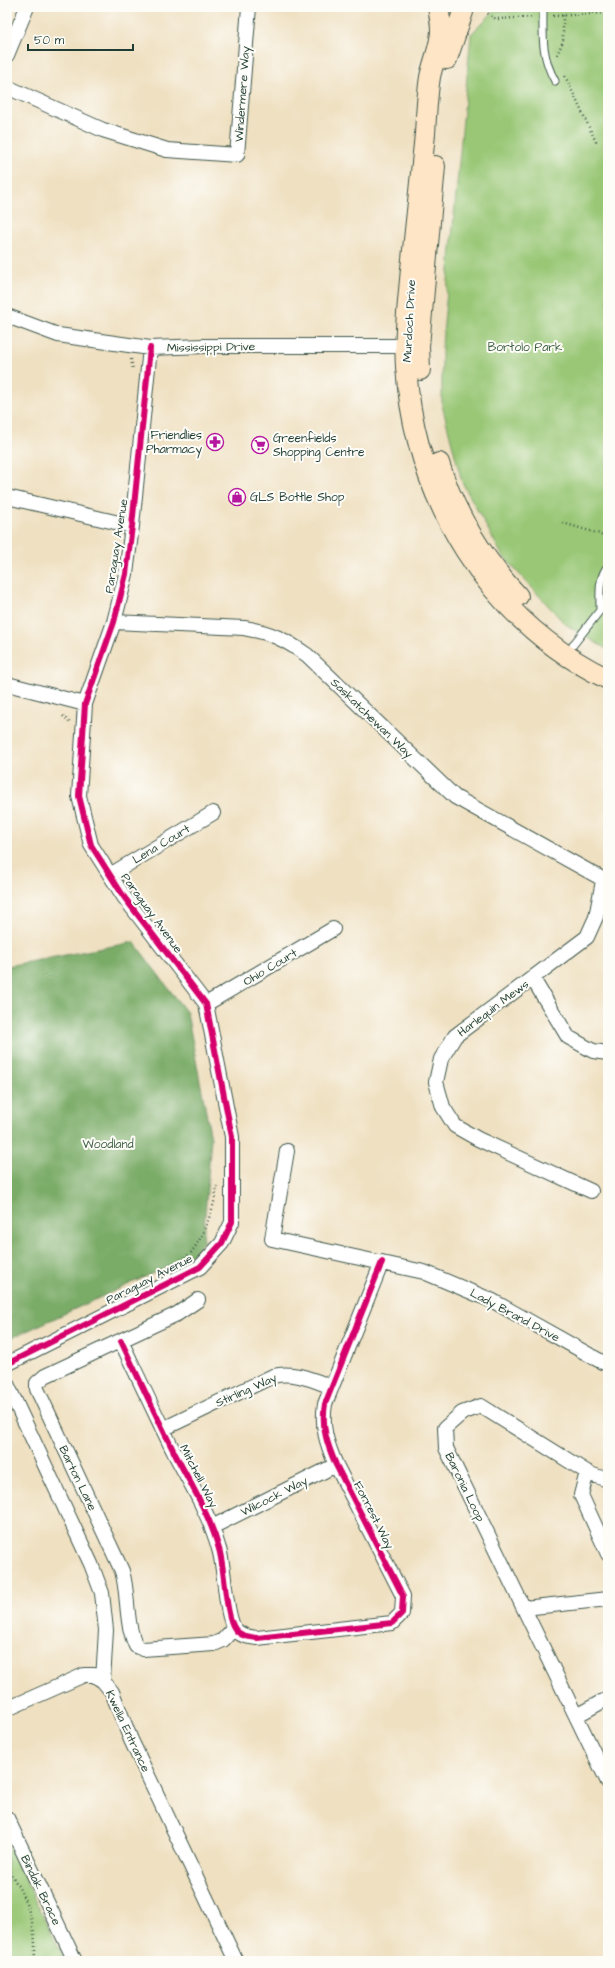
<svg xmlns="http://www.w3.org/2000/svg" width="615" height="1968" font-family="'Architects Daughter',sans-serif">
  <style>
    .green { fill: #99c776; stroke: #5c8255 }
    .forest { fill: #7aac67; stroke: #4c744e }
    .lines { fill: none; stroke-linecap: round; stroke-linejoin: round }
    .lane-casing { stroke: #3e5549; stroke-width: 9 }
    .street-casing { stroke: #3e5549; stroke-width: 16 }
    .secondary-casing { stroke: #3e5549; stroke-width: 22 }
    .path { stroke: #3e5549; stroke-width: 2.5; stroke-dasharray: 1 3; stroke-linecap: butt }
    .lane { stroke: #fff; stroke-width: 7 }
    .street { stroke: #fff; stroke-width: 14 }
    .secondary { stroke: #fde5c5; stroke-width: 20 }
    .cycleway-casing { stroke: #fdfcf7; stroke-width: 8 }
    .cycleway { stroke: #d6006c; stroke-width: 6 }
    .labels { text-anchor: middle; stroke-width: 4; stroke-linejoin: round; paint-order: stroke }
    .street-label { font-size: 12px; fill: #1f3d34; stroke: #fdfcf7 }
    .park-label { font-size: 12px; fill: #3e6044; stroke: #fdfcf7 }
    .poi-label { font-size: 12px; fill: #1f3d34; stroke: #fdfcf7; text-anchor: start }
  </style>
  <rect width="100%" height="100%" fill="#fdfcf7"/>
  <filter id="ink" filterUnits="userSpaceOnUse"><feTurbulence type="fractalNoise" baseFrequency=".025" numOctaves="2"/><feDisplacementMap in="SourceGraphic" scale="8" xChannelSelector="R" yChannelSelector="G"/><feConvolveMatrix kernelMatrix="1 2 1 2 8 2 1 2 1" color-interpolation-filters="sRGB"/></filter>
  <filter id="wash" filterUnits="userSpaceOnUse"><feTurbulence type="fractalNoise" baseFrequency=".012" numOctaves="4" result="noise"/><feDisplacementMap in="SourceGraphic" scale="16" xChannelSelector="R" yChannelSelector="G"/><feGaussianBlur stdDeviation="0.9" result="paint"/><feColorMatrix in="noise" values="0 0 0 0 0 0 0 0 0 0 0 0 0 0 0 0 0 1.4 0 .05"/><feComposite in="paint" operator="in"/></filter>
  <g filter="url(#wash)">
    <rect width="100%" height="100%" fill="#efe0c1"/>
    <path class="green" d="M608,8v642l-43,-26 -63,-69 -40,-73 -20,-77v-60l29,-311 23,-23z
      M7,1842l58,119h-58z"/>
    <path class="forest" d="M134,942l53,71 24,125 -8,104 -10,13 -186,85v-374z"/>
  </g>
  <g filter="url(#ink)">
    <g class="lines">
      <g class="lane-casing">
        <path id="lane" d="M543,7c0,28 -2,49 12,74
          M600,609c0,-15 -2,-31 8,-43
          M573,645l35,-45"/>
      </g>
      <g class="street-casing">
        <path id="street" d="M7,55l20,-48
          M7,87l96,43 64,20 70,5 12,-148
          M7,316l51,19 92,13 54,-2h211
          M7,497l125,29
          M114,622l130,6c28,5 40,11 63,27l148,142 153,85
          M7,684l78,20
          M110,875l103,-62
          M533,979l35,58 25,14 15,2
          M206,1004l127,-75
          M287,1151l-15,88 152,33 69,29 109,61 6,1
          M591,1191l-113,-52 -23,-13 -12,-19 -7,-25 5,-23 14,-23 132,-99 9,-20 7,-36
          M198,1300l-21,14 -132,62 -8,7v6l85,182c7,24 3,52 14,75l7,3 71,-5 9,-4 11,-12
          M121,1341c18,38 36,77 55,115 16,30 34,60 43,93 6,19 6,67 16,80 5,7 14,8 22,9l135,-15 10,-10 1,-17 -67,-131c-9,-21 -15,-38 -11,-61l57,-142
          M7,1364l193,-97 22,-24 10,-21v-85l-26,-133 -82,-107 -33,-52 -12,-49 6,-92 29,-82 12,-48 6,-48 18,-178
          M7,1384l84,180 11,29 4,37 -3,51 9,11 19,48 105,221
          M163,1429l110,-53c21,-5 40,4 59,11
          M587,1472l-6,23 27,59
          M608,1480l-18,-6 -109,-68 -19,7 -17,15 1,20 162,334
          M212,1527l124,-62
          M524,1608l84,-9
          M7,1709l77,-34h10l9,6
          M576,1716l27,-15h5
          M7,1818l68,143"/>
      </g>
      <g class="secondary-casing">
        <path id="secondary" d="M438,7c1,7 3,15 3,23 0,15 -8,32 -11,47 -3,19 -4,38 -5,57 -5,45 -9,90 -14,135 -3,33 -7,66 -5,98 9,131 82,254 202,312
          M447,59l16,-47
          M420,370l-1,-24 16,-180
          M439,463c15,49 44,96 79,133"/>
      </g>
      <path class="path" d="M491,7l-4,6 9,6 38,-2
        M553,16l55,-3
        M557,55l6,-14v-26
        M565,76l32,68
        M131,359l2,11
        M563,523l37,11 8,6
        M63,716l7,7
        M181,1260c4,-3 10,-6 12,-10 12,-17 22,-45 24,-64
        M7,1868c18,26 32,61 27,93"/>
      <use href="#lane" class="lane"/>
      <use href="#street" class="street"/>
      <use href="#secondary" class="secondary"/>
      <g class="cycleway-casing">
        <path id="cycleway" d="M121,1341c18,38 36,77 55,115 16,30 34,60 43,93 6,19 6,67 16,80 5,7 14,8 22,9l135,-15 10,-10 1,-17 -67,-131c-9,-21 -15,-38 -11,-61l57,-142
          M7,1364l193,-97 22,-24 10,-21v-85l-26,-133 -82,-107 -33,-52 -12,-49 6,-92 29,-82 12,-48 6,-48 18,-178"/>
      </g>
      <use href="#cycleway" class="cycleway"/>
    </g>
  </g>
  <defs>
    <g id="pharmacy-ring" transform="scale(0.9)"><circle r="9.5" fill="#fdfcf7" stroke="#b5179e" stroke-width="1.5"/><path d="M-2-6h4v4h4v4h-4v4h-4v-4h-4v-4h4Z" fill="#b5179e"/></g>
    <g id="supermarket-ring" transform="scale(0.9)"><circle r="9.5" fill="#fdfcf7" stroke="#b5179e" stroke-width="1.5"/><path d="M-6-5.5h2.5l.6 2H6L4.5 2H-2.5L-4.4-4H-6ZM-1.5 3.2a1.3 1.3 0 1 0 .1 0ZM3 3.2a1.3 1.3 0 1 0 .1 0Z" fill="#b5179e"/></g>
    <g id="shop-ring" transform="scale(0.9)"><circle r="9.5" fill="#fdfcf7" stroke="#b5179e" stroke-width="1.5"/><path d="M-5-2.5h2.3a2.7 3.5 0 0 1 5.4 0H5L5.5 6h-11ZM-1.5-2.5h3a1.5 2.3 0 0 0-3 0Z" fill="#b5179e"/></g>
  </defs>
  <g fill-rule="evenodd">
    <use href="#pharmacy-ring" x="215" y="442"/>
    <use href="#supermarket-ring" x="260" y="445"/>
    <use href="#shop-ring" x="237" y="497"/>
  </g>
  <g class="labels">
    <g class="street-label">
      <text transform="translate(242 94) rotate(-86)" y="4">Windermere Way</text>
      <text transform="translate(409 321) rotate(-87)" y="4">Murdoch Drive</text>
      <text transform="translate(211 347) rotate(-1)" y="4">Mississippi Drive</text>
      <text transform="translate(116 546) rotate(-81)" y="4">Paraguay Avenue</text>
      <text transform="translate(372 718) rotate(44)" y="4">Saskatchewan Way</text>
      <text transform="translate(161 844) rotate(-31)" y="4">Lena Court</text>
      <text transform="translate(152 913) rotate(54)" y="4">Paraguay Avenue</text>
      <text transform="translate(270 967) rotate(-31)" y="4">Ohio Court</text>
      <text transform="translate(493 1008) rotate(-37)" y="4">Harlequin Mews</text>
      <text transform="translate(149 1279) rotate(-27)" y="4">Paraguay Avenue</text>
      <text transform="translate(515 1315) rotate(28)" y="4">Lady Brand Drive</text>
      <text transform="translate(246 1390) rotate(-24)" y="4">Stirling Way</text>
      <text transform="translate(199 1476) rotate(63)" y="4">Mitchell Way</text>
      <text transform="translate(78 1478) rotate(64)" y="4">Barton Lane</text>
      <text transform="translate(465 1487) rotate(64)" y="4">Baronia Loop</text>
      <text transform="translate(274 1496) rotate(-27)" y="4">Wilcock Way</text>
      <text transform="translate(374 1515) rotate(63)" y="4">Forrest Way</text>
      <text transform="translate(128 1731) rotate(65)" y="4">Kwella Entrance</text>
      <text transform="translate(41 1890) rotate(64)" y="4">Bindak Brace</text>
    </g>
    <g class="park-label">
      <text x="525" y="351">Bortolo Park</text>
      <text x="108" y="1148">Woodland</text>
    </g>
    <g class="poi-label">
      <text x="202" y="439" text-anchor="end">Friendlies<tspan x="202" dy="14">Pharmacy</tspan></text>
      <text x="273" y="442">Greenfields<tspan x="273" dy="14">Shopping Centre</tspan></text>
      <text x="250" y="501">GLS Bottle Shop</text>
    </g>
  </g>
  <rect width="615" height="1968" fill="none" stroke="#fdfcf7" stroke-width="24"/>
  <path d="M28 44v6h105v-6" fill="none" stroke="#1f3d34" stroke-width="2"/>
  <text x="34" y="44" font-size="12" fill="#1f3d34" stroke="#fdfcf7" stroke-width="3" paint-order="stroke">50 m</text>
</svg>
